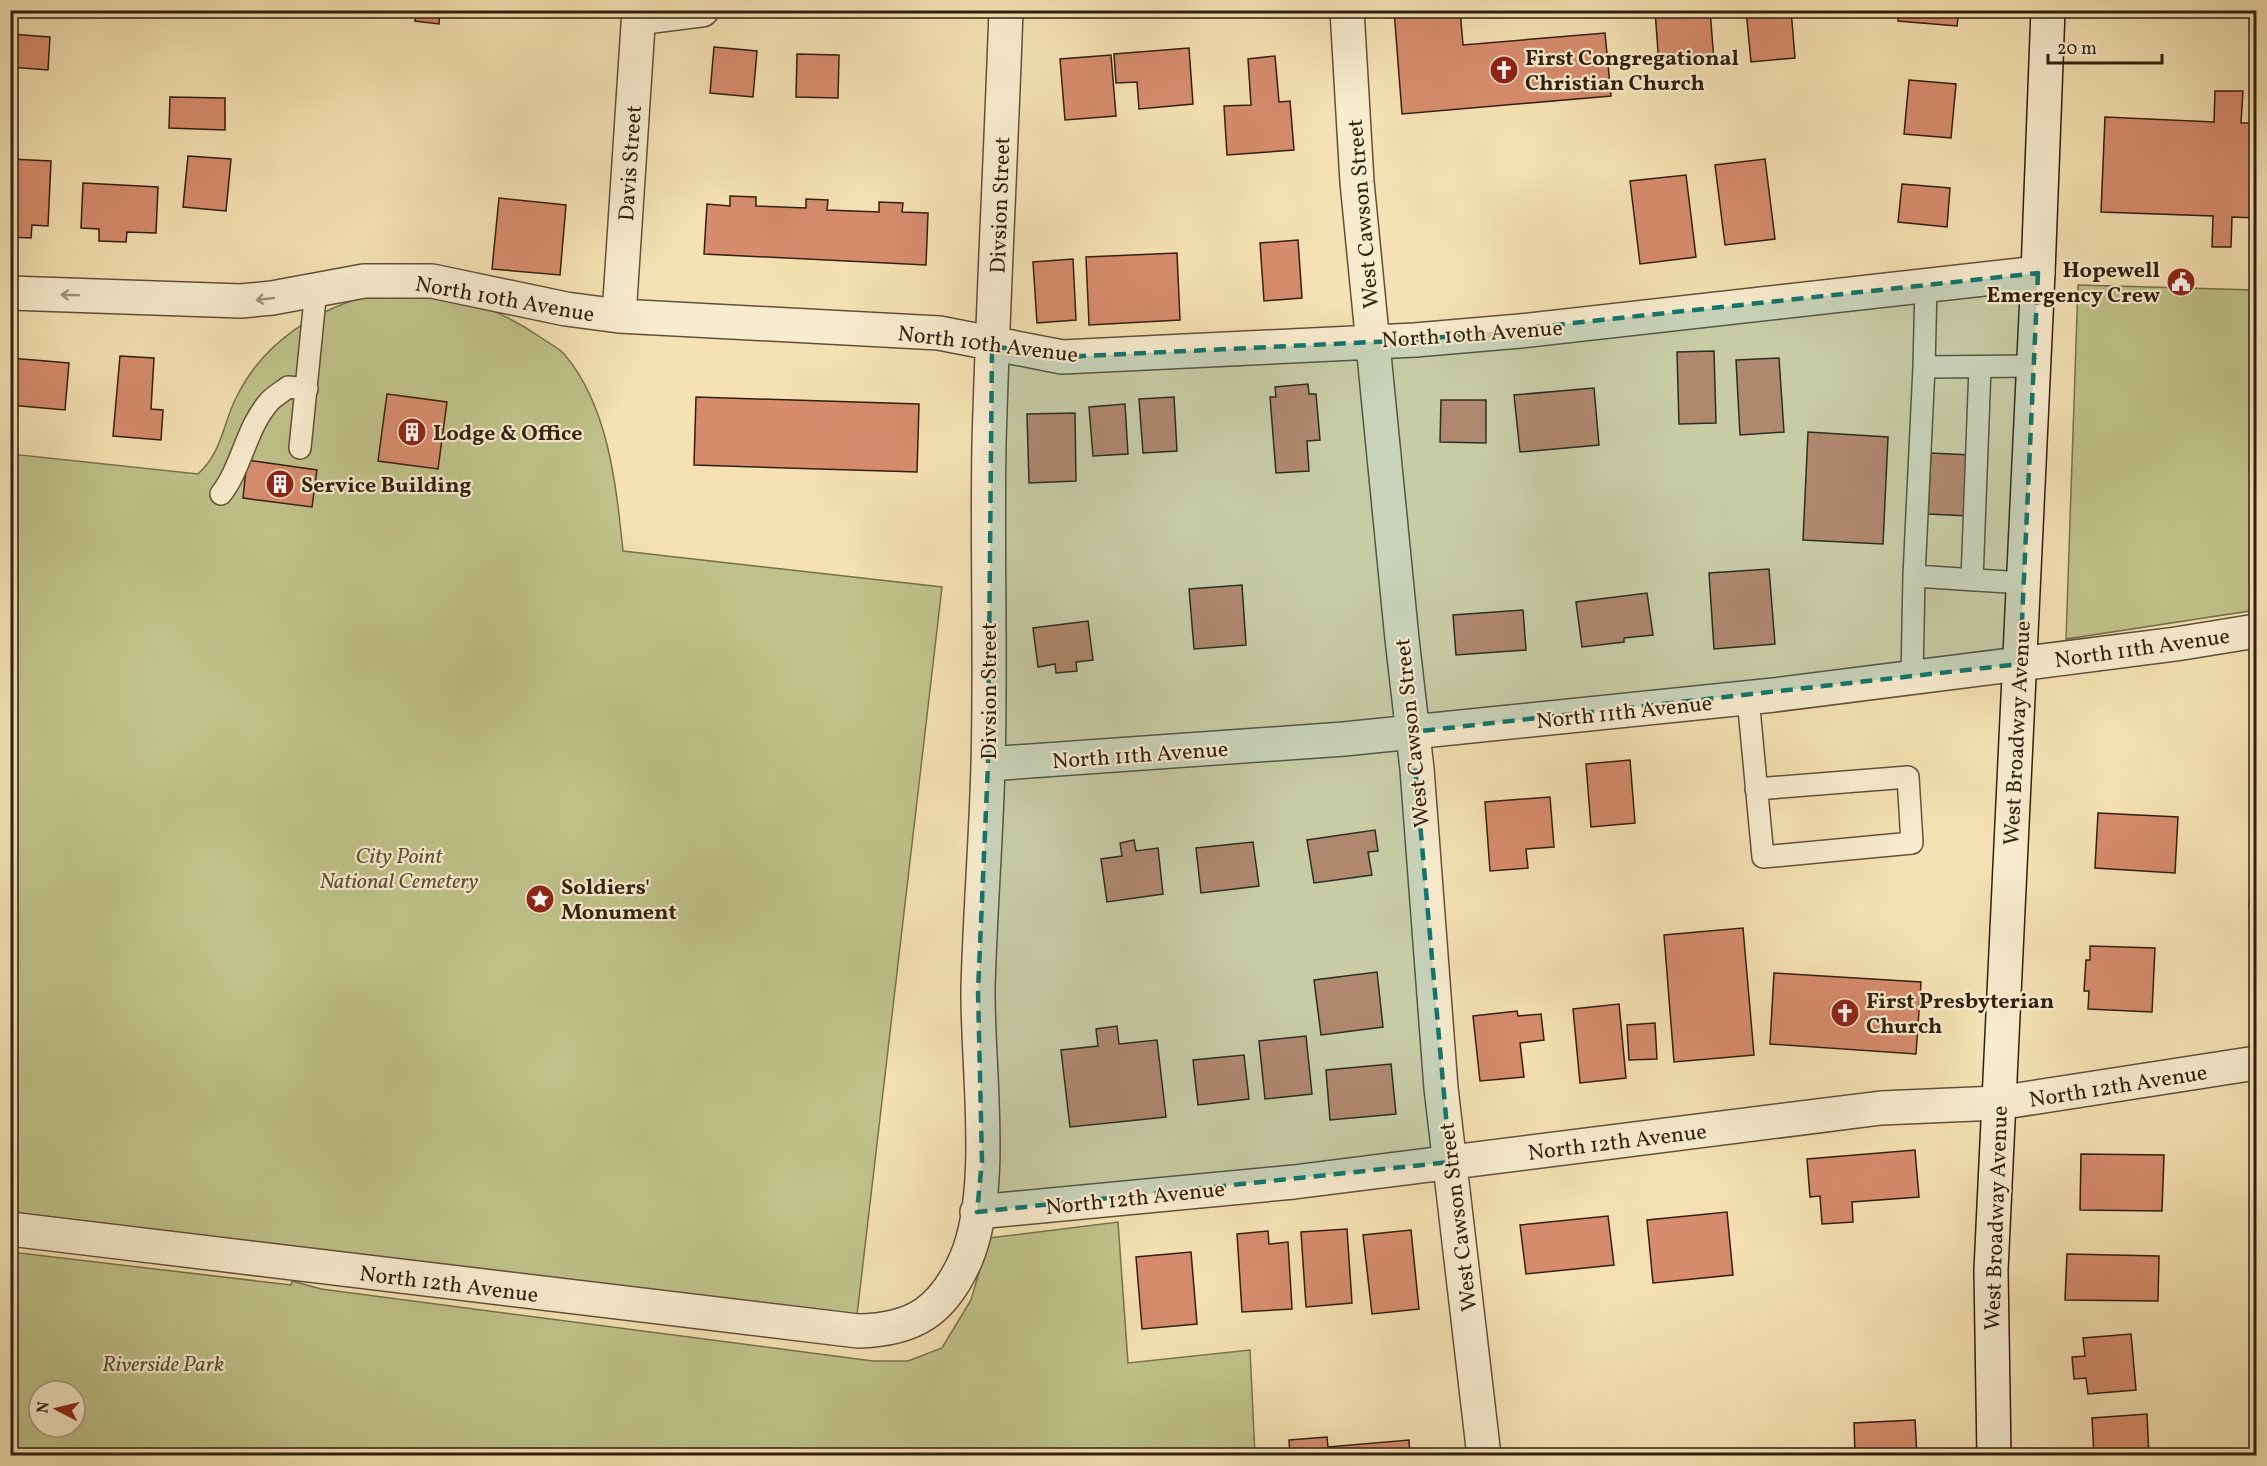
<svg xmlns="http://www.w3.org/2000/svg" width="2267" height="1466" font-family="Vollkorn,serif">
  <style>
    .green { fill: #bfc28a; stroke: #78704d; stroke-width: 1.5; fill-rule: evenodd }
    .building { fill: #d78c6e; stroke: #311f10; stroke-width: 1.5 }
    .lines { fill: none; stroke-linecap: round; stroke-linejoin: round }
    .service-casing { stroke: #625039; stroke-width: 24 }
    .minor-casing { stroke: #625039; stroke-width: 36 }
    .secondary-casing { stroke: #311f10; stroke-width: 36 }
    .service { stroke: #f8ecce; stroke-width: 21 }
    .minor { stroke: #f8ecce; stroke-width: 33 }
    .secondary { stroke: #f8ecce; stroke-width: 33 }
    .oneway { stroke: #9e9078 }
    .marked { fill: #0f766e; fill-opacity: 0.2; stroke: #0f766e; stroke-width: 4.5; stroke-dasharray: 12 8; stroke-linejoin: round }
    .labels { text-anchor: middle; stroke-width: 4.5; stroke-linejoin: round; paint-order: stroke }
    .poi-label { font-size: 22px; font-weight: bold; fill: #311f10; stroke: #f8ecce; text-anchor: start }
    .street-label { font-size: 22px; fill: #311f10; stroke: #f8ecce }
    .park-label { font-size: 22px; font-style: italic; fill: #5c5035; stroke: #f8ecce }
  </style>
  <rect width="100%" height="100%" fill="#f5e1b3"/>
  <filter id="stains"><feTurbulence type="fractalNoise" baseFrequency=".00333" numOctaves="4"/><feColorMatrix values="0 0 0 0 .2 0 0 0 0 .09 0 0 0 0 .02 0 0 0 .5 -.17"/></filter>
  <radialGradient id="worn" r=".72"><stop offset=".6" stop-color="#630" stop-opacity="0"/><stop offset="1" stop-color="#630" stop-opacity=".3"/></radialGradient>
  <path class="green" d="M2078,285l178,5v320l-190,29z
    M425,290c46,11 78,21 118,49 7,5 17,10 22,16 44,53 51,130 58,196l319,36 -85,728 -846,-103v-758l187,20c26,-24 24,-51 40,-80 27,-53 80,-86 137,-100 15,-4 34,-3 50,-4z
    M1118,1222l10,141 122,-13 5,105 -1244,1v-204l280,33 1,-4 29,8 552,72h35l34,-13 29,-48 18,-62zM39,1391h36v36h-36z"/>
  <path class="building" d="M416,10h24l-1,14 -24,-3z
    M1394,10h66l3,35 142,-12 6,63 -209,18z
    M1655,10h55l4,51 -55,5z
    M1746,10h45l4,48 -44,4z
    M1899,10h60l-2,16 -59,-5z
    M10,34l40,3 -2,33 -38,-3z
    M714,47l43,4 -4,46 -43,-4z
    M1189,48l4,56 -54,5 -2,-27 -21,1 -2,-29z
    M797,54l42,1 -1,43 -42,-1z
    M1111,55l5,61 -51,4 -5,-61z
    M1275,56l4,46 11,-1 4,49 -67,5 -3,-49 27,-1 -3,-46z
    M1909,80l47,4 -5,54 -47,-4z
    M2215,91h28l-2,32h15v95l-24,-1 -1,30h-19l1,-31 -112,-4 4,-95 109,5z
    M170,97l55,1v32l-56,-2z
    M188,156l43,3 -5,52 -43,-4z
    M10,159l41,2 -3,65 -16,-1 -1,13 -21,-1z
    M1765,159l10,80 -50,6 -10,-80z
    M1686,175l10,82 -56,7 -10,-83z
    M83,183l75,4 -2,46 -29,-1 -1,10 -27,-1v-12l-18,-1z
    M1902,184l48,4 -3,39 -49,-5z
    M730,196l26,1v9l50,2v-9l22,1 -1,10 52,2v-10l24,1 -1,9 26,1 -2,52 -222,-11 3,-50 23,2z
    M499,198l67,7 -6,70 -68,-6z
    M1298,240l4,58 -38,3 -4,-58z
    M1177,253l3,67 -91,5 -3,-68z
    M1073,259l3,61 -39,3 -4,-61z
    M1714,351l2,72 -37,1 -2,-72z
    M120,356l34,2 -3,51 12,1 -2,30 -48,-4z
    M10,358l59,5 -4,47 -55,-5z
    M1779,358l5,74 -44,3 -4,-75z
    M1308,384l1,10h7l4,46 -13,1 2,30 -33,2 -6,-76h6l-1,-10z
    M1594,388l5,57 -79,7 -6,-57z
    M387,394l60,8 -9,67 -60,-8z
    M696,397l223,7 -2,68 -223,-7z
    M1174,397l3,54 -34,2 -4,-54z
    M1441,400h45v43l-46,-1z
    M1125,404l3,50 -35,2 -4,-49z
    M1075,413l1,68 -47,2 -2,-69z
    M1808,432l80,5 -5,107 -80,-4z
    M1931,453l40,2 -3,61 -40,-2z
    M247,460l70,10 -5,37 -69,-9z
    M1769,569l6,75 -61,5 -5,-76z
    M1242,585l4,60 -52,4 -5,-60z
    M1647,593l6,42 -29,3v4l-42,5 -6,-45z
    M1523,610l3,40 -70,5 -3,-40z
    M1088,621l5,39 -17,2 1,9 -21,2 -1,-9 -17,3 -5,-39z
    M1630,760l5,63 -44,4 -5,-63z
    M1550,797l4,50 -28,2 2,19 -38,3 -5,-69z
    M2098,813l80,4 -3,56 -80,-5z
    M1375,830l3,21 -10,1 4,23 -58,8 -7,-43z
    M1134,840l2,11 22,-3 5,46 -56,8 -6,-43 21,-3 -2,-13z
    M1253,842l6,44 -58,7 -5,-45z
    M2256,903v57l-7,-56z
    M1743,928l11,127 -80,7 -10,-127z
    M2090,946l65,2 -3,64 -64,-3 1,-18h-5l2,-31h4z
    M1377,972l6,55 -62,8 -7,-55z
    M1774,973l147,9 -5,72 -146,-10z
    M1619,1004l7,74 -46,5 -7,-74z
    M1517,1011l1,5 23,-2 3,26 -24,3 4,34 -44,4 -7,-65z
    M1655,1023l2,36 -28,1 -2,-35z
    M1117,1026l2,18 38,-4 9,77 -96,10 -9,-77 37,-4 -2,-17z
    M1306,1036l6,58 -47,5 -6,-58z
    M1244,1055l5,44 -51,6 -5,-45z
    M1391,1064l5,50 -66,6 -4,-50z
    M1915,1150l4,47 -67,5 1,20 -31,2 -2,-28 -10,1 -3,-38z
    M2081,1154l83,1 -2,56 -82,-1z
    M1727,1212l6,63 -80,8 -6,-63z
    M1608,1216l6,49 -88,9 -6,-49z
    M1347,1229l5,74 -46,4 -5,-75z
    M1411,1230l8,79 -47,5 -9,-79z
    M1268,1231l1,13 19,-2 4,67 -50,3 -5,-78z
    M1191,1252l6,72 -55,5 -6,-72z
    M2067,1254l92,2 -1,45 -93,-1z
    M2131,1334l5,56 -48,4 -2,-16 -12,1 -2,-22 13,-1 -2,-18z
    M2147,1414l2,42h-55l-2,-38z
    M1915,1420l2,36h-62l-1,-33z
    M1327,1437l1,10 81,-7 1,16h-120l-1,-16z"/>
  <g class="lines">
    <g class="service-casing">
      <path id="service" d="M1926,285l-2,82 110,-1
        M300,448l16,-159
        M221,494c21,-27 25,-66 48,-92 5,-6 13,-10 19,-15l19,2
        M1914,576l10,-209
        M1972,580l8,-213
        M1912,678l2,-102 109,7
        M1748,698l15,159 149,-14 -4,-66 -152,12"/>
    </g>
    <g class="minor-casing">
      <path id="minor" d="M1347,10l10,172 45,457 15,130 24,319 43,368
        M639,18l63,-8
        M10,293l231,8 31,-3 92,-17h68l134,28 53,7 320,17 123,24 353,-17 105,-9 518,-58
        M619,316l20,-306
        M988,764l356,-25 430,-44 402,-51 80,-13
        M977,1212l317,-30 587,-74 117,-5 258,-40
        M10,1229l848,102c56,-1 85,-20 108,-72 30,-71 11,-192 12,-271 2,-74 8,-148 10,-223 3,-107 -1,-214 1,-321 4,-145 12,-289 17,-434"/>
    </g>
    <g class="secondary-casing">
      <path id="secondary" d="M1994,1456l-3,-186 47,-997 10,-263"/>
    </g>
    <use href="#service" class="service"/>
    <use href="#minor" class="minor"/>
    <use href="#secondary" class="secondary"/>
  </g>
  <defs><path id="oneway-shaft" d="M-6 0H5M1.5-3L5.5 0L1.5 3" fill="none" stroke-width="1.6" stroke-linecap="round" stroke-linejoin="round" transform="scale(1.5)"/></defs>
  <g class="oneway">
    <use href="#oneway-shaft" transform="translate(70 295) rotate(-178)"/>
    <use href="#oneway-shaft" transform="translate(265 299) rotate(174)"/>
  </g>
  <path class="marked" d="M2038,273l-18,391 -608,68 38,430 -473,50 5,-51 -4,-170 10,-227 4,-418 70,11 353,-17z"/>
  <defs>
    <g id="church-disc" transform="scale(1.5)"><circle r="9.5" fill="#8f2418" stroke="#f8ecce"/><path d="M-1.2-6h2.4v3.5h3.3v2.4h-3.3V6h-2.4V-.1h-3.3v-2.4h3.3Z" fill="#fff"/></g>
    <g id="civic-disc" transform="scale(1.5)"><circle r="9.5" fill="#8f2418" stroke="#f8ecce"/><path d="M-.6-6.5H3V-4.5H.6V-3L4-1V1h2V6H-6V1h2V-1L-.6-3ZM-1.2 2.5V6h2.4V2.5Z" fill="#fff"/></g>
    <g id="building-disc" transform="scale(1.5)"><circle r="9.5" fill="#8f2418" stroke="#f8ecce"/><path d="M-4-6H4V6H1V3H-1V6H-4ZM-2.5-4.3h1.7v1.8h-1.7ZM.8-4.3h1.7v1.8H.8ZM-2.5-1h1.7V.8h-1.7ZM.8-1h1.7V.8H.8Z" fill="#fff"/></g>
    <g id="sight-disc" transform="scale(1.5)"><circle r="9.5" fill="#8f2418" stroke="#f8ecce"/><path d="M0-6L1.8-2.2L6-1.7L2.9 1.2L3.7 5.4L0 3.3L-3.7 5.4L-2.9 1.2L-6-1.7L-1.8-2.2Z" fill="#fff"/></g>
  </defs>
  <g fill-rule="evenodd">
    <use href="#church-disc" x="1504" y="70"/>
    <use href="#civic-disc" x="2181" y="282"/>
    <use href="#building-disc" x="412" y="432"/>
    <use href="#building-disc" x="280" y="484"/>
    <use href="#sight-disc" x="540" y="899"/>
    <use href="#church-disc" x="1845" y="1013"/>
  </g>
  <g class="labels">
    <g class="poi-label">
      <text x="1525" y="65">First Congregational<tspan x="1525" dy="25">Christian Church</tspan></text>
      <text x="2160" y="277" text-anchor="end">Hopewell<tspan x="2160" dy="25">Emergency Crew</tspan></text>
      <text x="433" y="440">Lodge &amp; Office</text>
      <text x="301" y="492">Service Building</text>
      <text x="561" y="894">Soldiers'<tspan x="561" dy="25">Monument</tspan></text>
      <text x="1866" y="1008">First Presbyterian<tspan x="1866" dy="25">Church</tspan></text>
    </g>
    <g class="street-label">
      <text transform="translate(629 163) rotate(-86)" y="8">Davis Street</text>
      <text transform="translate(999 205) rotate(-88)" y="8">Divsion Street</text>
      <text transform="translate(1362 214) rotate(-95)" y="8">West Cawson Street</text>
      <text transform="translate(505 298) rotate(10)" y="8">North 10th Avenue</text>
      <text transform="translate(1472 333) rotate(-4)" y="8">North 10th Avenue</text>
      <text transform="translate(988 343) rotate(7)" y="8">North 10th Avenue</text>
      <text transform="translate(2142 647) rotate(-8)" y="8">North 11th Avenue</text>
      <text transform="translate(988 691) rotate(-90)" y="8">Divsion Street</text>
      <text transform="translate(1624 711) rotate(-6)" y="8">North 11th Avenue</text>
      <text transform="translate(1411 733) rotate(-96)" y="8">West Cawson Street</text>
      <text transform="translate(2016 733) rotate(-87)" y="8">West Broadway Avenue</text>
      <text transform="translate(1140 754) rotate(-4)" y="8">North 11th Avenue</text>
      <text transform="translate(2118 1085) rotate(-9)" y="8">North 12th Avenue</text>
      <text transform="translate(1617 1141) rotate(-7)" y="8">North 12th Avenue</text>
      <text transform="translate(1135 1197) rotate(-6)" y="8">North 12th Avenue</text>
      <text transform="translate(1457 1217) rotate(-97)" y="8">West Cawson Street</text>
      <text transform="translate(1995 1218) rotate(-88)" y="8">West Broadway Avenue</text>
      <text transform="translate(449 1283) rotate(7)" y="8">North 12th Avenue</text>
    </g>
    <g class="park-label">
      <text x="399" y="863">City Point<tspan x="399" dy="25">National Cemetery</tspan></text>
      <text x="163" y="1371">Riverside Park</text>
    </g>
  </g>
  <rect width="2267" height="1466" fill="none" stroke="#f5e1b3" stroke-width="36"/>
  <rect x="12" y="12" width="2243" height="1442" fill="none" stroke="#311f10" stroke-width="3"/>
  <rect x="18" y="18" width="2231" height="1430" fill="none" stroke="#311f10" stroke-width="1.5"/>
  <g transform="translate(57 1409) rotate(277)"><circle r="28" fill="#f8ecce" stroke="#a89a82" stroke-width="1.5"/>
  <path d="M0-4.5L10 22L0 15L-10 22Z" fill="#8f2418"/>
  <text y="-9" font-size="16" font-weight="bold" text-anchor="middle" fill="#311f10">N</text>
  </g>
  <path d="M2048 54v9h114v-9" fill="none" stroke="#311f10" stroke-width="3"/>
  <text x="2057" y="54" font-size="18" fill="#311f10" stroke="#f8ecce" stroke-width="4.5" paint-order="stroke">20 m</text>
  <rect width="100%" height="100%" filter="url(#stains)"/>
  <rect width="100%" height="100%" fill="url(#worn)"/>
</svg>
